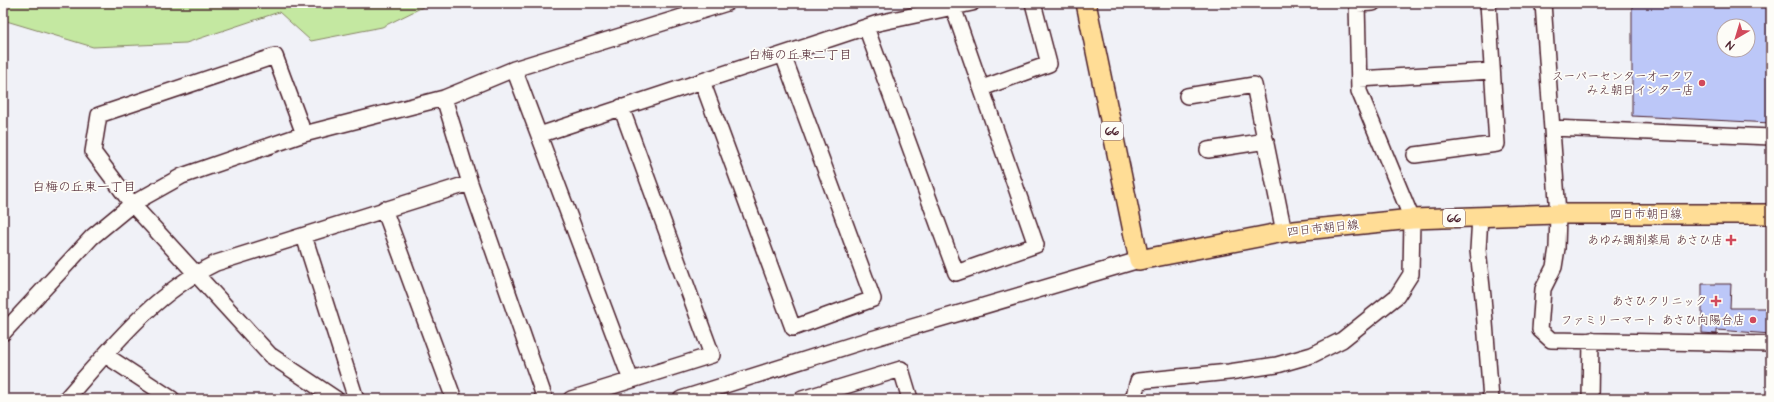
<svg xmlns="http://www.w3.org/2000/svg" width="1774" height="402" font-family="'Architects Daughter','Klee One',sans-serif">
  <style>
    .green { fill: #c4e8a1; stroke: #878466 }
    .building { fill: #bcc7f8; stroke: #4a1f2b; fill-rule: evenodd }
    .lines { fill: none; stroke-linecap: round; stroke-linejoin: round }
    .minor-casing { stroke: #4a1f2b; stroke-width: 18 }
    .major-casing { stroke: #4a1f2b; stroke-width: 22 }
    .minor { stroke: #fdfcf7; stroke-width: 15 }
    .major { stroke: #ffdd96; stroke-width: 19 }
    .poi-dot { fill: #d1495b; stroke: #fdfcf7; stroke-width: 1.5 }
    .labels { text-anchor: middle; stroke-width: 3.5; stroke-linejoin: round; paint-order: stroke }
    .shield { fill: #fdfcf7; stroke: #806168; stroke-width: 1 }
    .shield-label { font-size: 11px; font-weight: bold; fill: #4a1f2b }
    .poi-label { font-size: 12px; fill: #4a1f2b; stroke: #fdfcf7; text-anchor: end }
    .street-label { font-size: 12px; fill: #4a1f2b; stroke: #fdfcf7 }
    .neighbourhood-label { font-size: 13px; fill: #4a1f2b; stroke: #fdfcf7 }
  </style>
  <rect width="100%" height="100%" fill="#f0f1f7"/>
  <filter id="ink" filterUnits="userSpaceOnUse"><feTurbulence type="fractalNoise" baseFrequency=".025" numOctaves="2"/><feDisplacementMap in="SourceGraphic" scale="8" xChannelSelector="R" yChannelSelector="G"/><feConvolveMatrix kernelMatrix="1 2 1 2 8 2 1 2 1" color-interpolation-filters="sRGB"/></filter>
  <g filter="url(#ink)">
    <path class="green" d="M3,3h428l-49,24 -71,14 -32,-29 -93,31 -93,4 -90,-27z"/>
    <path class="building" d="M1632,3h139v120l-139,-7zM1724,26h24v24h-24z
      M1702,284h29l-1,24h41v26l-54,-4v4l-15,-1z"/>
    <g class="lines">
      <g class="minor-casing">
        <path id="minor" d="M1543,3l15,211 -1,34 -3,19 -11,22 -3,41 11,10 220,4
          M1357,4l16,-1
          M866,27l90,246 80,-28 -83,-238
          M514,69l117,311
          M1359,79l133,-8
          M702,81l91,247 80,-29 -90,-244
          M982,88l67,-24 -16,-61
          M1187,96l67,-11 30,147
          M444,98l26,85 75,216
          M1552,128l219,9
          M304,134l-29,-78 -176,59 -6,37 39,52 138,151 66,44
          M539,135l339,-112 94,-20
          M1208,150l58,-9
          M1415,155l82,-11 -9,-141
          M384,209l70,190
          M1480,217l-2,33 5,47 8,102
          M304,236l52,163
          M3,333l89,-96 40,-33 50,-28 122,-42 140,-36 70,-29 213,-66
          M105,355l67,44
          M66,399c45,-51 88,-106 150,-136l254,-80
          M571,399l141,-44 -91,-248
          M681,399l177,-56 281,-83
          M802,399l99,-30 9,30
          M1133,399l5,-18 91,-9 48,-7 35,-10 30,-15 55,-44 14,-22 1,-55 -53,-128 -2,-88
          M1590,399l1,-59"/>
      </g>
      <g class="major-casing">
        <path id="major" d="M1086,3l53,257 145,-28 128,-13 146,-5h213"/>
      </g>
      <use href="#minor" class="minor"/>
      <use href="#major" class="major"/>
    </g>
  </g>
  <g class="poi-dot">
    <circle cx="1702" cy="83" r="4"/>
    <path d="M1729 234h4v4h4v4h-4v4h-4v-4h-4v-4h4z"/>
    <path d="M1714 295h4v4h4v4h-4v4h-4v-4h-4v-4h4z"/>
    <circle cx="1753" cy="320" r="4"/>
  </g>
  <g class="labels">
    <g class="shield">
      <rect x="1101" y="122" width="22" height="18" rx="3"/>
      <rect x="1443" y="209" width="22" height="18" rx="3"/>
    </g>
    <g class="shield-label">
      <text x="1112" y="135">66</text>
      <text x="1454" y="222">66</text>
    </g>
    <g class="poi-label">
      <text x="1694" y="80">スーパーセンターオークワ<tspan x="1694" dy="14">みえ朝日インター店</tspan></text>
      <text x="1723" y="244">あゆみ調剤薬局 あさひ店</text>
      <text x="1707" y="305">あさひクリニック</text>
      <text x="1745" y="324">ファミリーマート あさひ向陽台店</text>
    </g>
    <g class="street-label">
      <text x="1646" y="218">四日市朝日線</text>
      <text transform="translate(1323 228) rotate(-6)" y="4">四日市朝日線</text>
    </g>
    <g class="neighbourhood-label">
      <text x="800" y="59">白梅の丘東二丁目</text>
      <text x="84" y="191">白梅の丘東一丁目</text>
    </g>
  </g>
  <rect width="1774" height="402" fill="none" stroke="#fdfcf7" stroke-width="16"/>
  <rect x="8" y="8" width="1758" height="386" fill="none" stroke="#4a1f2b" stroke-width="1.5" filter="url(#ink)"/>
  <g transform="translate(1736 38) rotate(218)"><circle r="19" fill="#fdfcf7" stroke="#b5a4a5"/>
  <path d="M0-3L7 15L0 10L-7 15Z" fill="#d1495b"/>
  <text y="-6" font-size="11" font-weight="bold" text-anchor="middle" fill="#4a1f2b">N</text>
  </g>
</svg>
